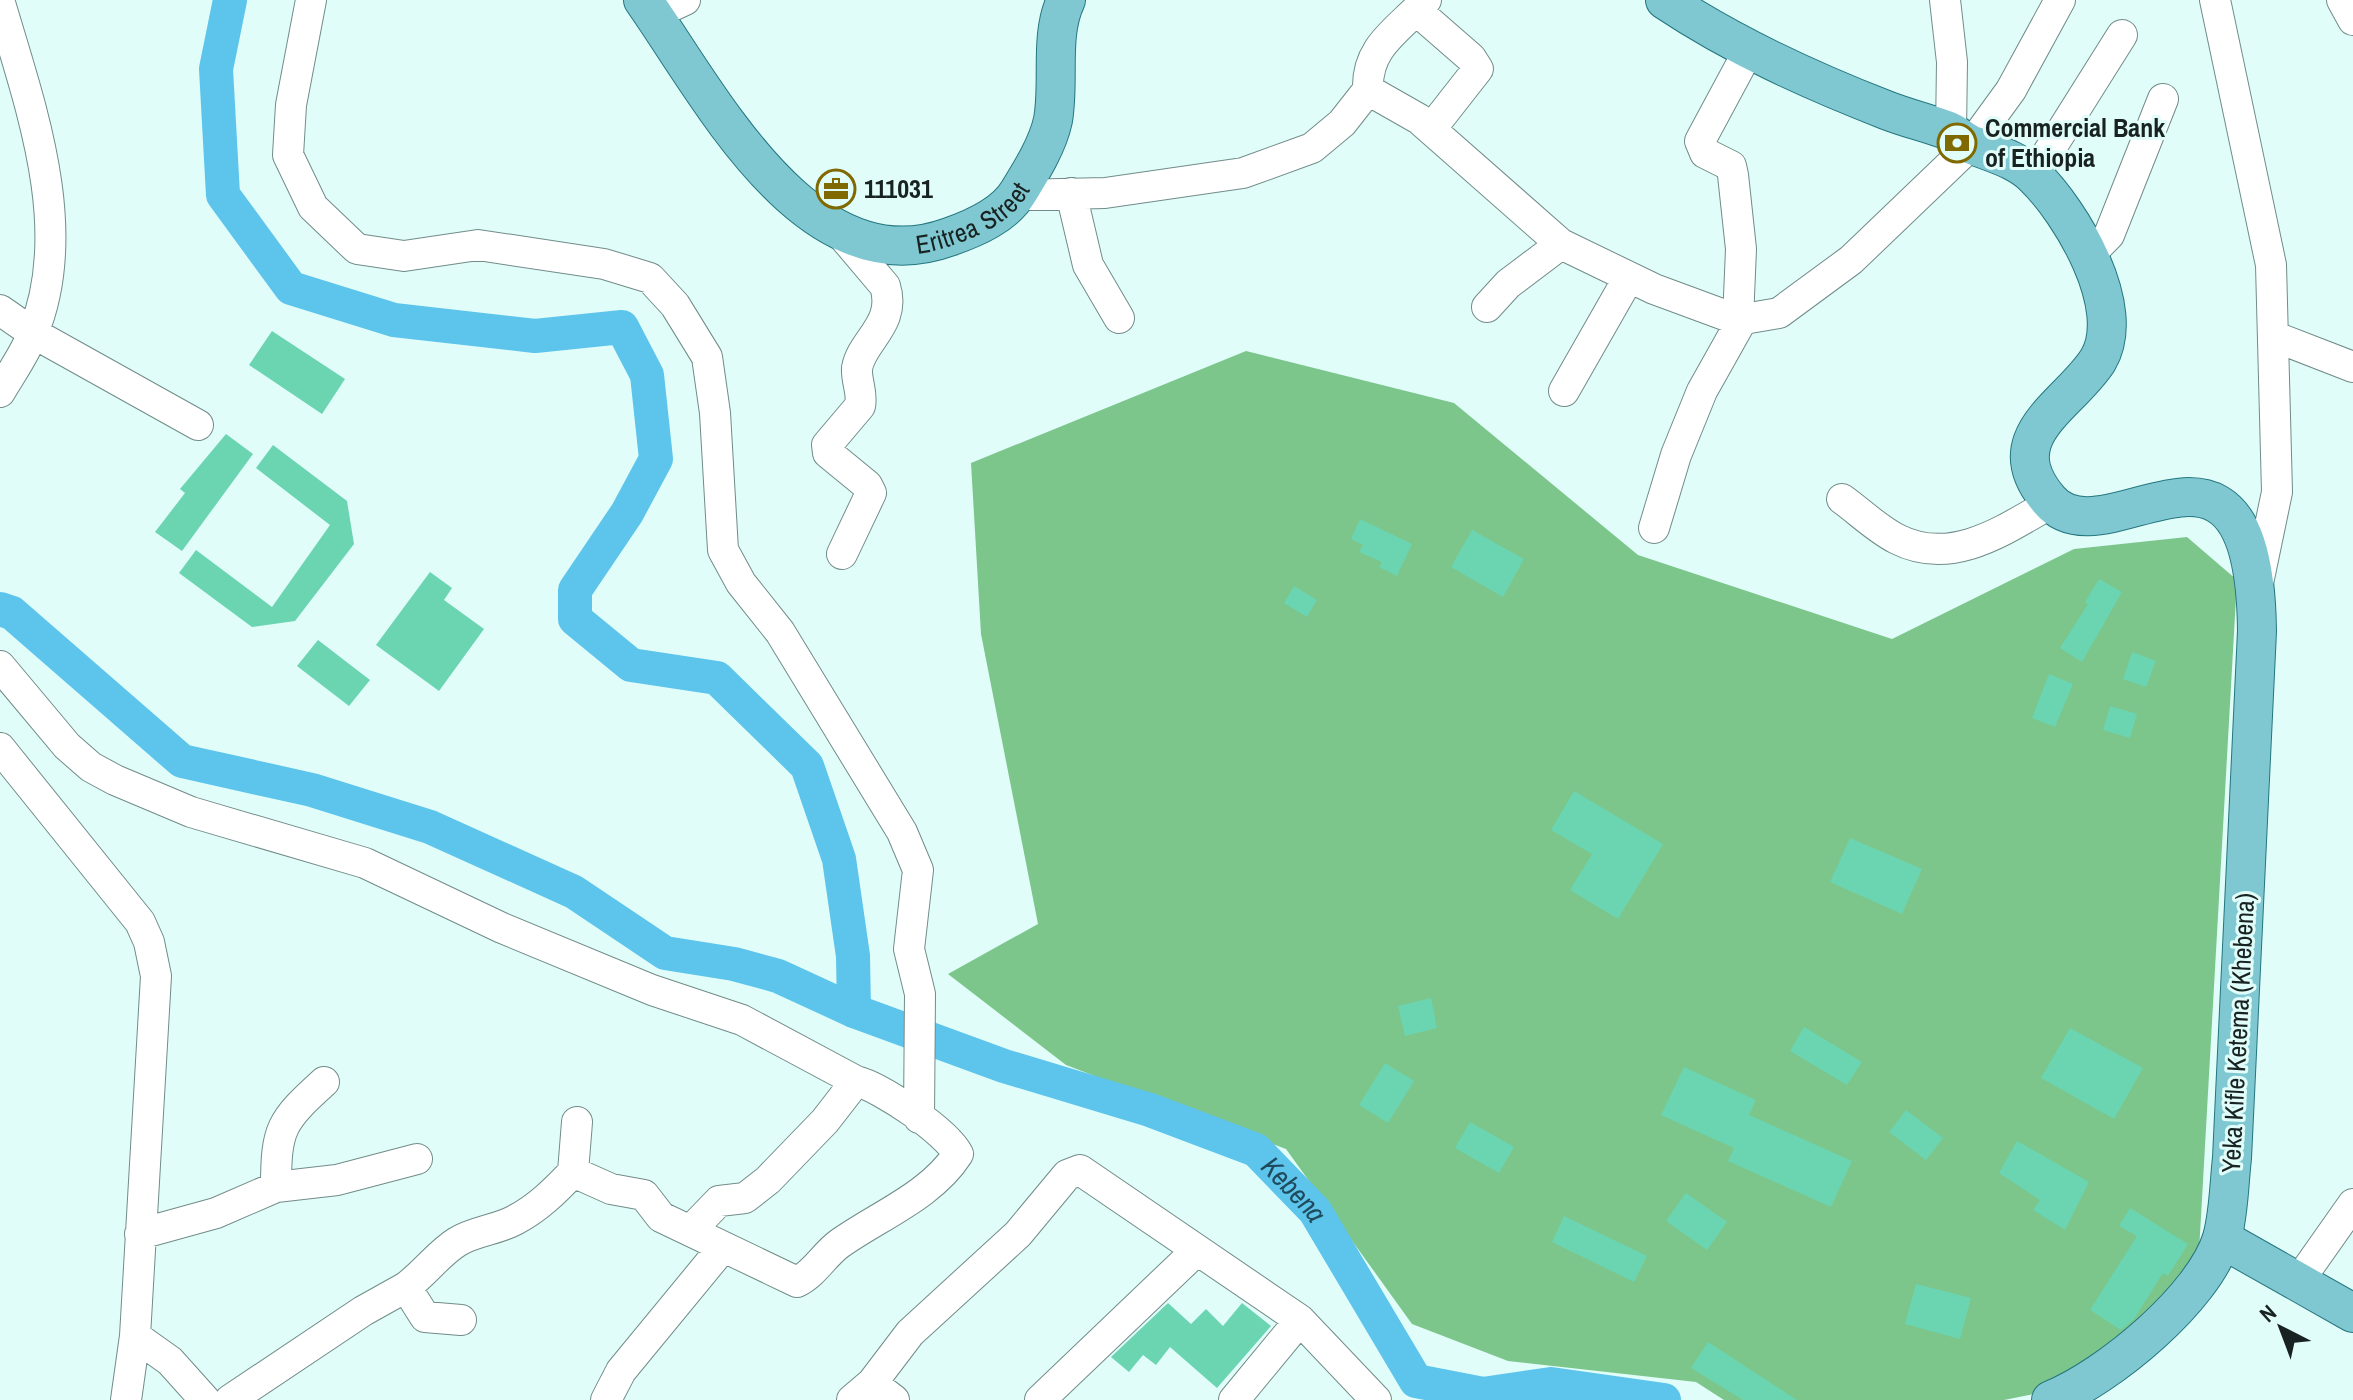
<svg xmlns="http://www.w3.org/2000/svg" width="2353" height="1400" font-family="'Archivo Narrow',sans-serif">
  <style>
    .forest { fill: #7cc68c }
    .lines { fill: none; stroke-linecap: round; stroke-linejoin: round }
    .river { stroke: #5dc4ec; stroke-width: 34 }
    .building { fill: #6bd4b1 }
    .minor-casing { stroke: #718c89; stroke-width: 32 }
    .major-casing { stroke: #24767f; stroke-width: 40 }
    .minor { stroke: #fff; stroke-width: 30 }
    .major { stroke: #80c8d1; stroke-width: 38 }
    .labels { text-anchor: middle; stroke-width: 6; stroke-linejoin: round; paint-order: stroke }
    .poi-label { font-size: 26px; font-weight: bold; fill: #172221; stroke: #e0fdfa; text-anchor: start }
    .street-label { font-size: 26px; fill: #172221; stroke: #e0fdfa }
    .water-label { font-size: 28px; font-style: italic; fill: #1f4b5c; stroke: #e0fdfa }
  </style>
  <rect width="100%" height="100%" fill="#e0fdfa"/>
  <path class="forest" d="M1246,351l208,52 184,152 254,84 182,-90 113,-12 50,43 -38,672 -44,63 -121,79 -30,6h-280l-28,-18 -188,-21 -96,-37 -126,-175 -220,-84 -118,-91 90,-50 -57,-290 -10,-171z"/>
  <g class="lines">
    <g class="river">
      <path d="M230,0l-14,69 7,126 68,93 103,32 141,16 87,-9 25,48 9,84 -29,54 -52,77v29l56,46 86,13 90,88 32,93 14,97 1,55"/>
      <path id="s1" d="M0,609l12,4 170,148 130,29 118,37 144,65 91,61 69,11 44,12 76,35 150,55 146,44 106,40 59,61 101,170 67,13 68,-10 113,16"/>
    </g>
  </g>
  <path class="building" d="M272,331l73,48 -23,35 -73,-49z
    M226,434l27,20 -71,97 -27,-19 30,-39 -5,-4z
    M273,445l74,56 7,43 -59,77 -43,6 -73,-54 17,-23 76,57 58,-82 -74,-57z
    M1360,519l52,25 -15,32 -18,-9 3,-5 -23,-10 4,-7 -12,-6z
    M1472,530l52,29 -21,38 -52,-30z
    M430,572l22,16 -8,12 40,29 -45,62 -63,-46z
    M2099,579l23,13 -40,70 -22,-14 28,-44 -3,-2z
    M1294,586l23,14 -10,17 -23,-14z
    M318,640l52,40 -21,26 -52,-40z
    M2132,652l24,9 -10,26 -23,-8z
    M2049,674l24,10 -18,43 -23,-9z
    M2110,706l27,8 -7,24 -27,-8z
    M1574,791l89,53 -45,75 -48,-29 22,-36 -41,-24z
    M1850,838l72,31 -20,45 -72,-32z
    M1431,998l6,30 -32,8 -7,-30z
    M1804,1027l58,35 -15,23 -57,-34z
    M2070,1028l73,40 -29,51 -73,-41z
    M1385,1063l29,18 -26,42 -29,-18z
    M1684,1067l72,33 -7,15 103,46 -21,46 -103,-46 6,-13 -73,-33z
    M1906,1110l37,28 -17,22 -37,-28z
    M1470,1122l44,25 -15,26 -44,-25z
    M2017,1141l72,41 -24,48 -32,-20 7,-10 -41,-27z
    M1686,1193l41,29 -20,28 -41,-29z
    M2130,1208l58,36 -20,32 -5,-3 -29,46 -13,11 -31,-20 47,-74 -18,-10z
    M1564,1216l83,40 -13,26 -82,-40z
    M1916,1284l55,14 -11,41 -55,-15z
    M1168,1303l23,21 15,-15 17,17 19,-23 29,23 -54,62 -47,-41 -14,18 -13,-10 -14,17 -18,-15z
    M1708,1342l89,58h-54l-52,-32z"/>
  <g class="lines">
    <g class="minor-casing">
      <path id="minor" d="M311,0l-20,105 -3,50 25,52 44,42 47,7 74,-11 126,19 46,14 25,27 32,52 8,56 8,137 18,33 39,49 122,200 16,38 -9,79 11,45 -1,124
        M1945,0l7,62 -1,70
        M2215,0l56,265 6,227 -20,96
        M2342,0l11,20
        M0,3c30,102 76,226 33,330 -8,21 -22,40 -33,59
        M1417,11l54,47 7,11 -47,60
        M653,15l32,-15
        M1368,90l51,29 142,125 93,45 84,31 41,-7 72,-53 120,-115 40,-55 49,-90
        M2034,175l88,-140
        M1071,193l17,72 31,53
        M1017,195l88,-2 138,-20 69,-25 30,-25 26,-33c-2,-44 31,-60 58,-90
        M836,228l49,58c12,38 -23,54 -28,82 -1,13 6,25 3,38l-33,39 1,8 39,32 4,8 -29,61
        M2089,255l20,-20 54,-136
        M1487,307l21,-23 53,-40
        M0,310l33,23 165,92
        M1738,320l3,-71 -8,-74 -2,-9 -26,-13 -5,-12 50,-93
        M2273,336l80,31
        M1564,391l65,-114
        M1842,499c17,12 35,30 55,40 55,28 107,-9 154,-36
        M1654,528l22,-73 26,-64 41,-73
        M0,666l67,80 24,21 24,13 76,32 174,51 137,65 150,62 90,30 114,61
        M0,748l140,174 9,20 7,34 -21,360 -9,64
        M573,1172l4,-50
        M276,1187c0,-59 5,-66 48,-105
        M140,1234l76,-21 60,-26 61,-7 80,-21
        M2298,1282l55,-78
        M406,1287c19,-14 33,-34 51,-45 17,-11 40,-12 58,-22 23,-12 41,-30 58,-48l38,17 33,6 17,22 136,65c17,-8 27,-27 42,-38 39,-28 92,-48 119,-90 -11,-22 -77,-67 -102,-73l-31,40 -57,59 -23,18 -26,3 -28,29
        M135,1336l35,25 35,39
        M872,1383l22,17
        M230,1400l133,-89 43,-24 19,30 36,3
        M606,1400l15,-29 102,-124
        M852,1400l20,-17 38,-50 108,-99 49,-59 13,-5 220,150 76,80
        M1040,1400l155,-148
        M1234,1400l66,-80"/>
    </g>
    <g class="major-casing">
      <g id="major">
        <path id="s2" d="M643,0c66,93 164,289 306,237 26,-9 56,-22 70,-46 13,-21 29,-47 34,-71 7,-40 -4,-84 13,-120"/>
        <path d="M1665,0c69,46 144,80 221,110 20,8 42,13 63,21 9,4 16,12 26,15 20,8 43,14 59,30 37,36 95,132 64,184 -29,46 -103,76 -49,140 57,68 205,-116 208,131l-25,527c-3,26 -3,55 -10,80 -18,60 -114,139 -171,162"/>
        <path d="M2222,1239l131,74"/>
      </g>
    </g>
    <use href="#minor" class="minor"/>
    <use href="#major" class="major"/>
  </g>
  <defs>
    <g id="bank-ring" transform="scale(2)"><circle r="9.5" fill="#e0fdfa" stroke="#816901" stroke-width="1.5"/><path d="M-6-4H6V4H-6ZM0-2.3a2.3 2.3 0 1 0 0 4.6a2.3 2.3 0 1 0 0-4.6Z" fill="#816901"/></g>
    <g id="office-ring" transform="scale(2)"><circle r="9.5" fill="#e0fdfa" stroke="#816901" stroke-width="1.5"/><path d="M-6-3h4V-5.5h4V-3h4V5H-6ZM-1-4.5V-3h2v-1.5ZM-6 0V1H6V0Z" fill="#816901"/></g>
  </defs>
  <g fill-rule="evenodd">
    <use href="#bank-ring" x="1957" y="143"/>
    <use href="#office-ring" x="836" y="189"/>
  </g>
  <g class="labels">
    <g class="poi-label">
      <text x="1985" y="137">Commercial Bank<tspan x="1985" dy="30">of Ethiopia</tspan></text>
      <text x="864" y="198">111031</text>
    </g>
    <g class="street-label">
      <text dy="9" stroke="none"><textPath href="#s2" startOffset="448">Eritrea Street</textPath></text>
      <text transform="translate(2238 1033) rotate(-87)" y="9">Yeka Kifle Ketema (Khebena)</text>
    </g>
    <g class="water-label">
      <text dy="10" stroke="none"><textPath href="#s1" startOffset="1442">Kebena</textPath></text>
    </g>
  </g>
  <g transform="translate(2281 1328) rotate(318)" stroke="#e0fdfa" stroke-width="6" paint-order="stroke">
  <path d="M0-6L14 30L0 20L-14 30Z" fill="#172221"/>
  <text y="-12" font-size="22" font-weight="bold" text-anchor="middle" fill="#172221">N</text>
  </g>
</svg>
